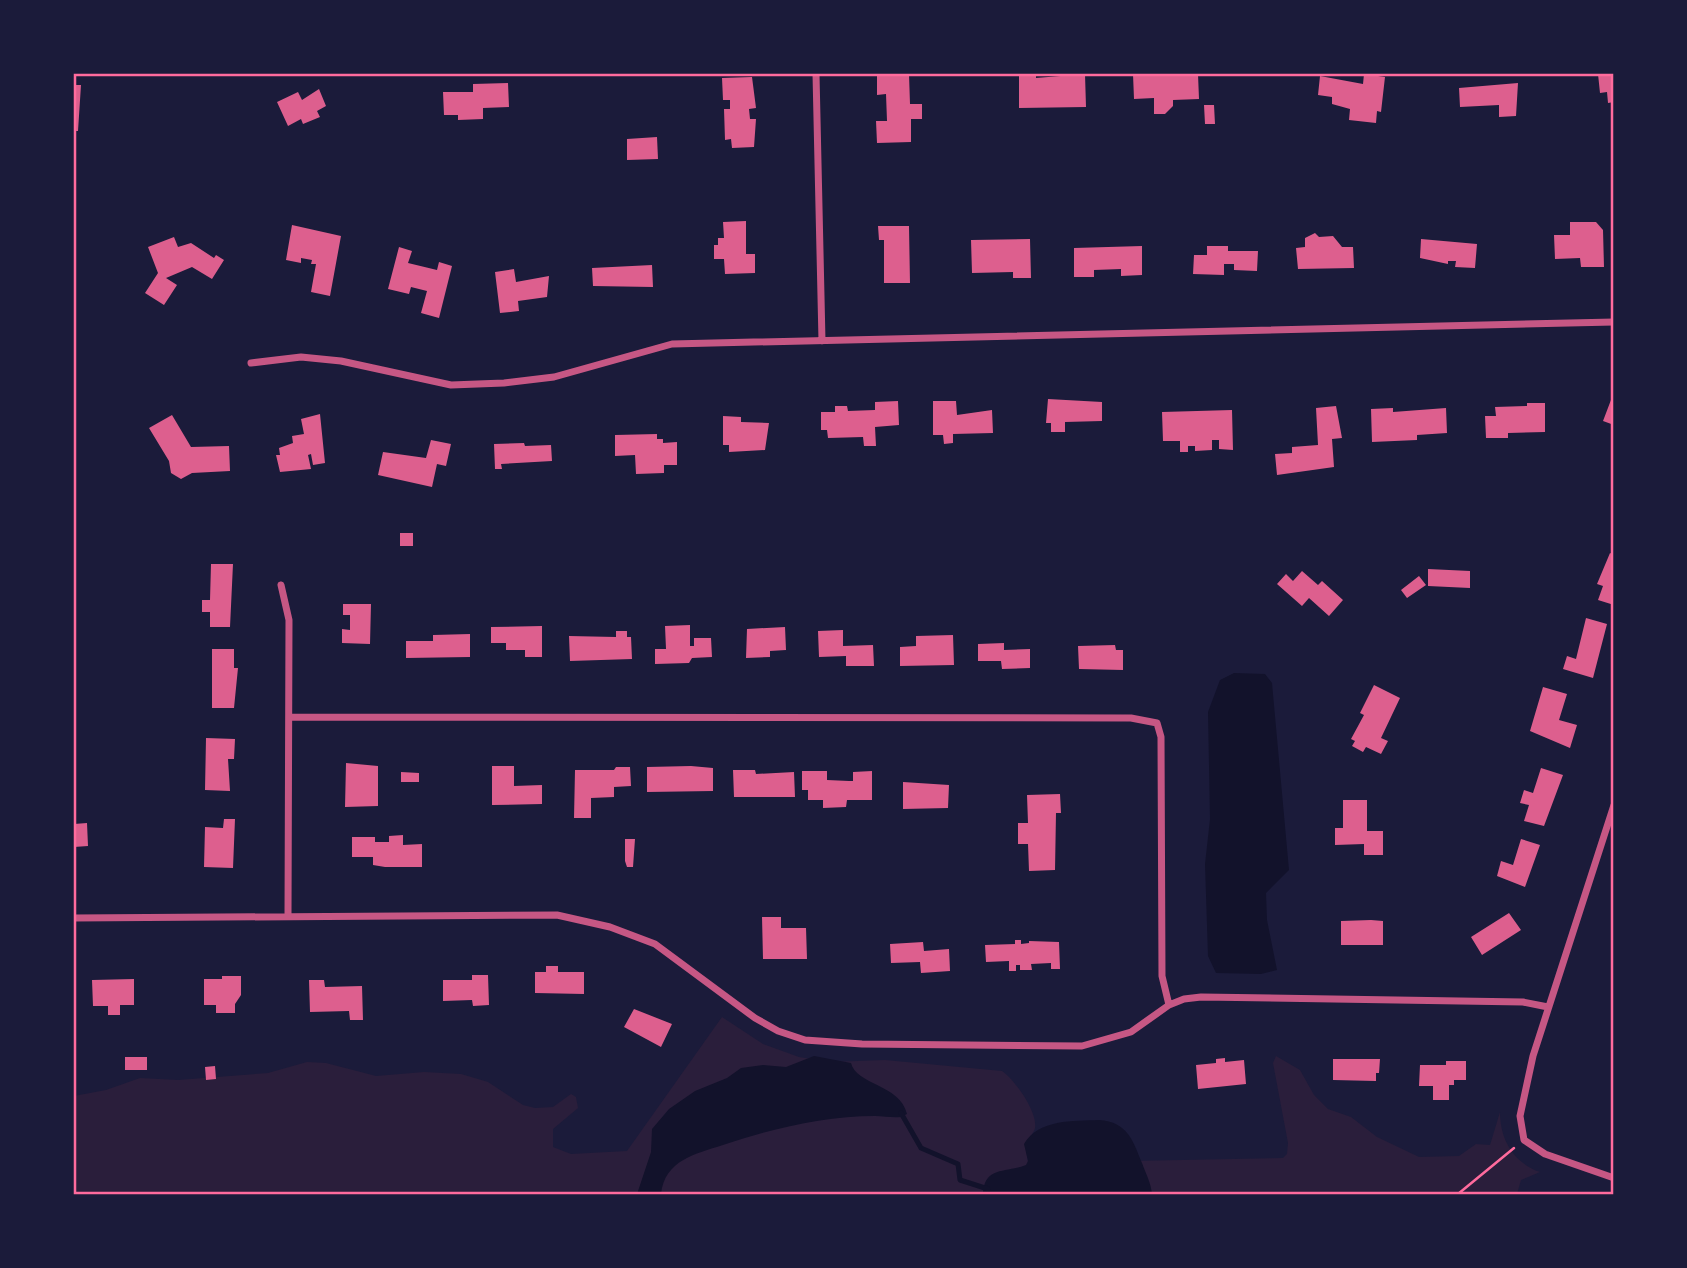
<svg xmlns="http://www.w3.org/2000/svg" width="1687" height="1268" font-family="'Nunito Sans',sans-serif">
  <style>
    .green { fill: #2a1e3b }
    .water { fill: #12122b }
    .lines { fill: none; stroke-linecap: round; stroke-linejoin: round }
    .stream { stroke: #12122b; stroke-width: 5 }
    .building { fill: #dd5f8e }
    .path { stroke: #ff6b9d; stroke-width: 2.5 }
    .minor { stroke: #c65784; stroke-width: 7 }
    .neatline { fill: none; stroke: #ff6b9d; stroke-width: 2.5 }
  </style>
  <rect width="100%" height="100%" fill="#1b1b3a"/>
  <path class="green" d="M722,1017l41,27 36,13 31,5 55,-2 117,11c12,8 36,41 33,57 -1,5 -6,9 -8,14 -3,7 1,14 1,21l255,-5 4,-4 1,-11 -15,-80 3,-7 24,14 14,25 14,14 23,8 26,20 42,20 40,-1 17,-12 14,1 10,-33c0,28 14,51 40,60l-19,8 -4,14h-1443v-98l32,-6 34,-12 38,2 90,-7 39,-11 19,1 50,13 48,-4 37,2 27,8 35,23 12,3 18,-1 18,-13 5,3 2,11 -25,21v18l18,7 56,-3z"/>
  <path class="water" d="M1234,673l31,1 7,9 17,187 -23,23 1,27 10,50 -16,4 -45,-1 -8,-17 -3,-92 5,-45 -2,-107 12,-32z
    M814,1056l37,7c5,22 49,21 56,51l-6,3c-9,1 -17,-1 -26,-1 -51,0 -104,13 -152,29 -28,9 -58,15 -62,49h-24l14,-42 1,-23 17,-20 26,-18 32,-13 14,-10 22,-3 23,2z
    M1099,1120c29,2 34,21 43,43 4,11 9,20 10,31h-169c1,-28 23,-21 43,-29l2,-4 -4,-17c15,-25 49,-23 75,-24z"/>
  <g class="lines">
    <path class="stream" d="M901,1113l20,35 37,16 2,16 28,9"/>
  </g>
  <path class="building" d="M877,74h32l1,30h12v15h-11v23l-34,1 -1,-22h11l-1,-27 -9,1z
    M1019,74h17v4l49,-4 1,33 -67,1z
    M1133,74h65l1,25 -26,1v6l-8,8h-11v-16l-20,1z
    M1364,74l21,3 -4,35 -4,-1 -1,12 -27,-3 1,-11 -18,-5v-7l-14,-2 2,-19 43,8z
    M1598,74h16v28l-6,1 -1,-11 -7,1z
    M752,77l4,31 -7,1 1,10h6l-2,28 -22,1 -1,-9 -6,1 -1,-31h6v-9h-7l-1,-22z
    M508,83l1,24 -26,1v11l-25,1v-5h-14l-1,-23h30v-8z
    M1518,83l-2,33 -17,1v-12l-39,2 -1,-19z
    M74,85h7l-3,46h-4z
    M319,89l7,17 -9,5 3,6 -17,7 -2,-5 -13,7 -11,-24 21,-10 4,8z
    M1204,105h10l1,19h-10z
    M657,137l1,22 -31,1v-21z
    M746,221v33h9v19l-30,1 -1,-15h-10v-14h4v-7h6l-1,-16z
    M1570,222h26l7,8 1,37h-23l-1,-9 -25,1 -1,-24h16z
    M292,225l49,11 -11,60 -19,-4 5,-28h-5l1,-4 -11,-2v5l-15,-3z
    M878,226h31l1,57h-26v-43h-5z
    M1315,233l4,4 14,-1 9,11h11l1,21 -56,1 -2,-21 9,-1v-9z
    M174,237l4,10 13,-4 23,15 2,-3 8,5 -12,19 -20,-12 -26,11 11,7 -13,20 -19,-12 13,-20 -10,-26z
    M1030,239l1,39h-18v-6l-41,1 -1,-33z
    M1421,239l56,5 -2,24 -20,-1 1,-6h-8v3l-28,-6z
    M1142,246v29l-21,1v-7l-27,1v7h-20v-29z
    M1207,246h21v5h30l-1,20 -23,-1v-6h-10v11l-31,-1 1,-19h13z
    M399,247l13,4 -4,12 29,7 2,-8 13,4 -13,52 -18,-5 6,-22 -16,-4 -2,7 -21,-5z
    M652,265l1,22 -60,-1 -1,-18z
    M514,269l2,13 33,-6 -2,21 -29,4 1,10 -19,2 -5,-41z
    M1614,392v33l-11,-4z
    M1048,399l54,3v19l-37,1v10h-14v-9h-5z
    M898,401l1,24 -24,2 1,19h-12l-1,-9 -35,1 -1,-8h-6v-18h14v-6h12l1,5 27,-1v-8z
    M933,401h23l1,14 35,-5 1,23 -40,1v9l-9,1 -1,-9h-10z
    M1527,403h18v29l-37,1v5h-22l-1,-22h11l-1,-9 32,-1z
    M1336,406l6,32 -10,1 2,28 -57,8 -2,-21 17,-1v-6l26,-2 -2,-37z
    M1393,408v4l53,-4 1,25 -30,2v5l-45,2 -1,-33z
    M1232,410l1,40 -14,-1v-9h-7v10l-17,1v-5h-7v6h-8v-11h-17l-1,-29z
    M320,414l5,49 -12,2 -2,-11 -3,1 3,14 -31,3 -4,-17h4l-1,-7 14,-5 -1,-7 12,-2 -3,-15z
    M172,415l19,32 38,-1 1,25 -38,2 -11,6 -10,-6 -2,-12 -20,-33z
    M723,416l18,1v5l28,1 -4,27 -36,2v-7h-6z
    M657,434v5h6v4l14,-1v23h-13v8l-28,1 -1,-19 -20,1v-21z
    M431,440l20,4 -5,22 -9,-2 -5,23 -54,-12 5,-23 43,6z
    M524,443l1,3 26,-1 1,16 -51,3 1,5h-7l-1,-25z
    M400,533h13v13h-13z
    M1610,553l4,2v50l-16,-5 5,-14 -6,-2z
    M211,564h22l-3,63h-20v-15h-8v-12h8z
    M1428,569l42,2v17l-42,-2z
    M1302,571l16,14 4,-4 21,19 -14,16 -20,-18 -7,8 -25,-22 9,-10 7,7z
    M1419,576l7,9 -19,13 -6,-8z
    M343,604h28l-1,40 -28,-1v-14l8,1v-15h-7z
    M1586,618l21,6 -14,54 -30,-9 4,-13 9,3z
    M690,625v21h4v-8h17l1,19 -20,1 -3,5 -34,1v-15h11l-1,-23z
    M542,626v31h-17v-7h-19v-7h-15v-16z
    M785,627l1,23 -16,1v6l-24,1 1,-29z
    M843,630v16l30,-1 1,21h-28v-10l-27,1 -1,-26z
    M616,631h11v6h4l1,22 -62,2 -1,-25 47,1z
    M470,634v23l-64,1v-17h27v-6z
    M953,635l1,30 -54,1v-19l16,-1v-10z
    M1004,643v7l26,-1v19l-28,1 -1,-8h-23v-17z
    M1115,645l1,5h7v20l-44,-1 -1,-23z
    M212,649h22v19h4l-4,40h-22z
    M1374,685l26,13 -19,40 7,3 -7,13 -15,-7 -3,5 -11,-6 3,-5 -4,-2 13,-24 -4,-2z
    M1543,687l24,7 -8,26 18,5 -7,23 -40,-17z
    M206,738l29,1 -1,20h-6l2,32 -25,-1z
    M346,763l32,3v40l-33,1z
    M492,766h22v20l28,-1v19l-50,1z
    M691,766l22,2v23l-66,1v-25z
    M616,767h14l1,19 -17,1v10l-23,1v20h-17l1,-48h39z
    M1541,768l22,7 -19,51 -20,-5 5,-16 -9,-2 4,-13 9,3z
    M733,770h22l1,4 38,-2 1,25h-61z
    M802,771h25v9l22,1h4v-9l19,-1v29h-25l-1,7 -23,1v-8h-15v-10h-6z
    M401,772l18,1v9h-18z
    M903,782l46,3 -1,23 -45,1z
    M1060,794l1,19h-5l-1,57 -26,1 -1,-27h-10v-21h10l-1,-28z
    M1343,800h24v31h16v24h-19v-11l-29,1v-17h8z
    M224,819h11l-2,49 -29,-1 1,-40 18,1z
    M87,823l1,23 -14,1v-23z
    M403,835v10l19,-1v23h-37l-12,-2v-8h-21v-20h23v5h14v-6z
    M625,839h10l-2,28h-6l-2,-6z
    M1521,839l19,6 -15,42 -28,-11 4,-15 12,4z
    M1509,913l12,17 -39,25 -11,-18z
    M762,917h19v11h25l1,31h-44z
    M1371,920l12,1v24h-42v-24z
    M1015,940h6v4l8,-1v-2l30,1 1,27h-9v-6l-20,1 1,6h-12v-5h-4v6h-7v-10l-23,1 -1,-17 30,-1z
    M923,942l1,9 25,-2 1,22 -29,2 -1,-11 -29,1 -1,-19z
    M546,966h12v6h26v22l-49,-1v-21h11z
    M472,975h16l1,30 -16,1 -1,-6 -29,1v-21h29z
    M222,976h19v19l-6,9v9h-19v-8h-12v-26h18z
    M134,979v26h-14v10h-12v-9h-15l-1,-26z
    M309,980h15l1,7 37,-1 1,34h-13l-1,-9 -39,1z
    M634,1009l38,15 -11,23 -37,-20z
    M125,1057h22v13h-22z
    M1225,1058v4l19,-2 2,24 -48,5 -2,-24 20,-2v-4z
    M1333,1059h47l-1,14h-3v8l-43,-1z
    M1446,1061h20v19h-12v5h-5v15h-16v-14h-14l1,-21h26z
    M215,1066l1,13 -10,1 -1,-13z"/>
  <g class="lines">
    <path class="path" d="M1458,1194l56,-46"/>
    <path class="minor" d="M816,74l6,267
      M251,363l50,-6 40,4 110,24 53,-2 50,-6 118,-33 942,-22
      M281,585l8,35 -1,297
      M290,717l841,1 26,5 4,14 1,239 7,29
      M1614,805l-81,251 -13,60 4,24 21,14 69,24
      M74,918l483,-3 53,12 45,17 100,74 23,13 27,9 57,4 220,2 49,-14 38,-27 15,-6 17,-2 322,5 25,5"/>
  </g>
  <rect width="1687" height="1268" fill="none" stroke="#1b1b3a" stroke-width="150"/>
  <rect x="75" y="75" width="1537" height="1118" class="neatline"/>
</svg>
